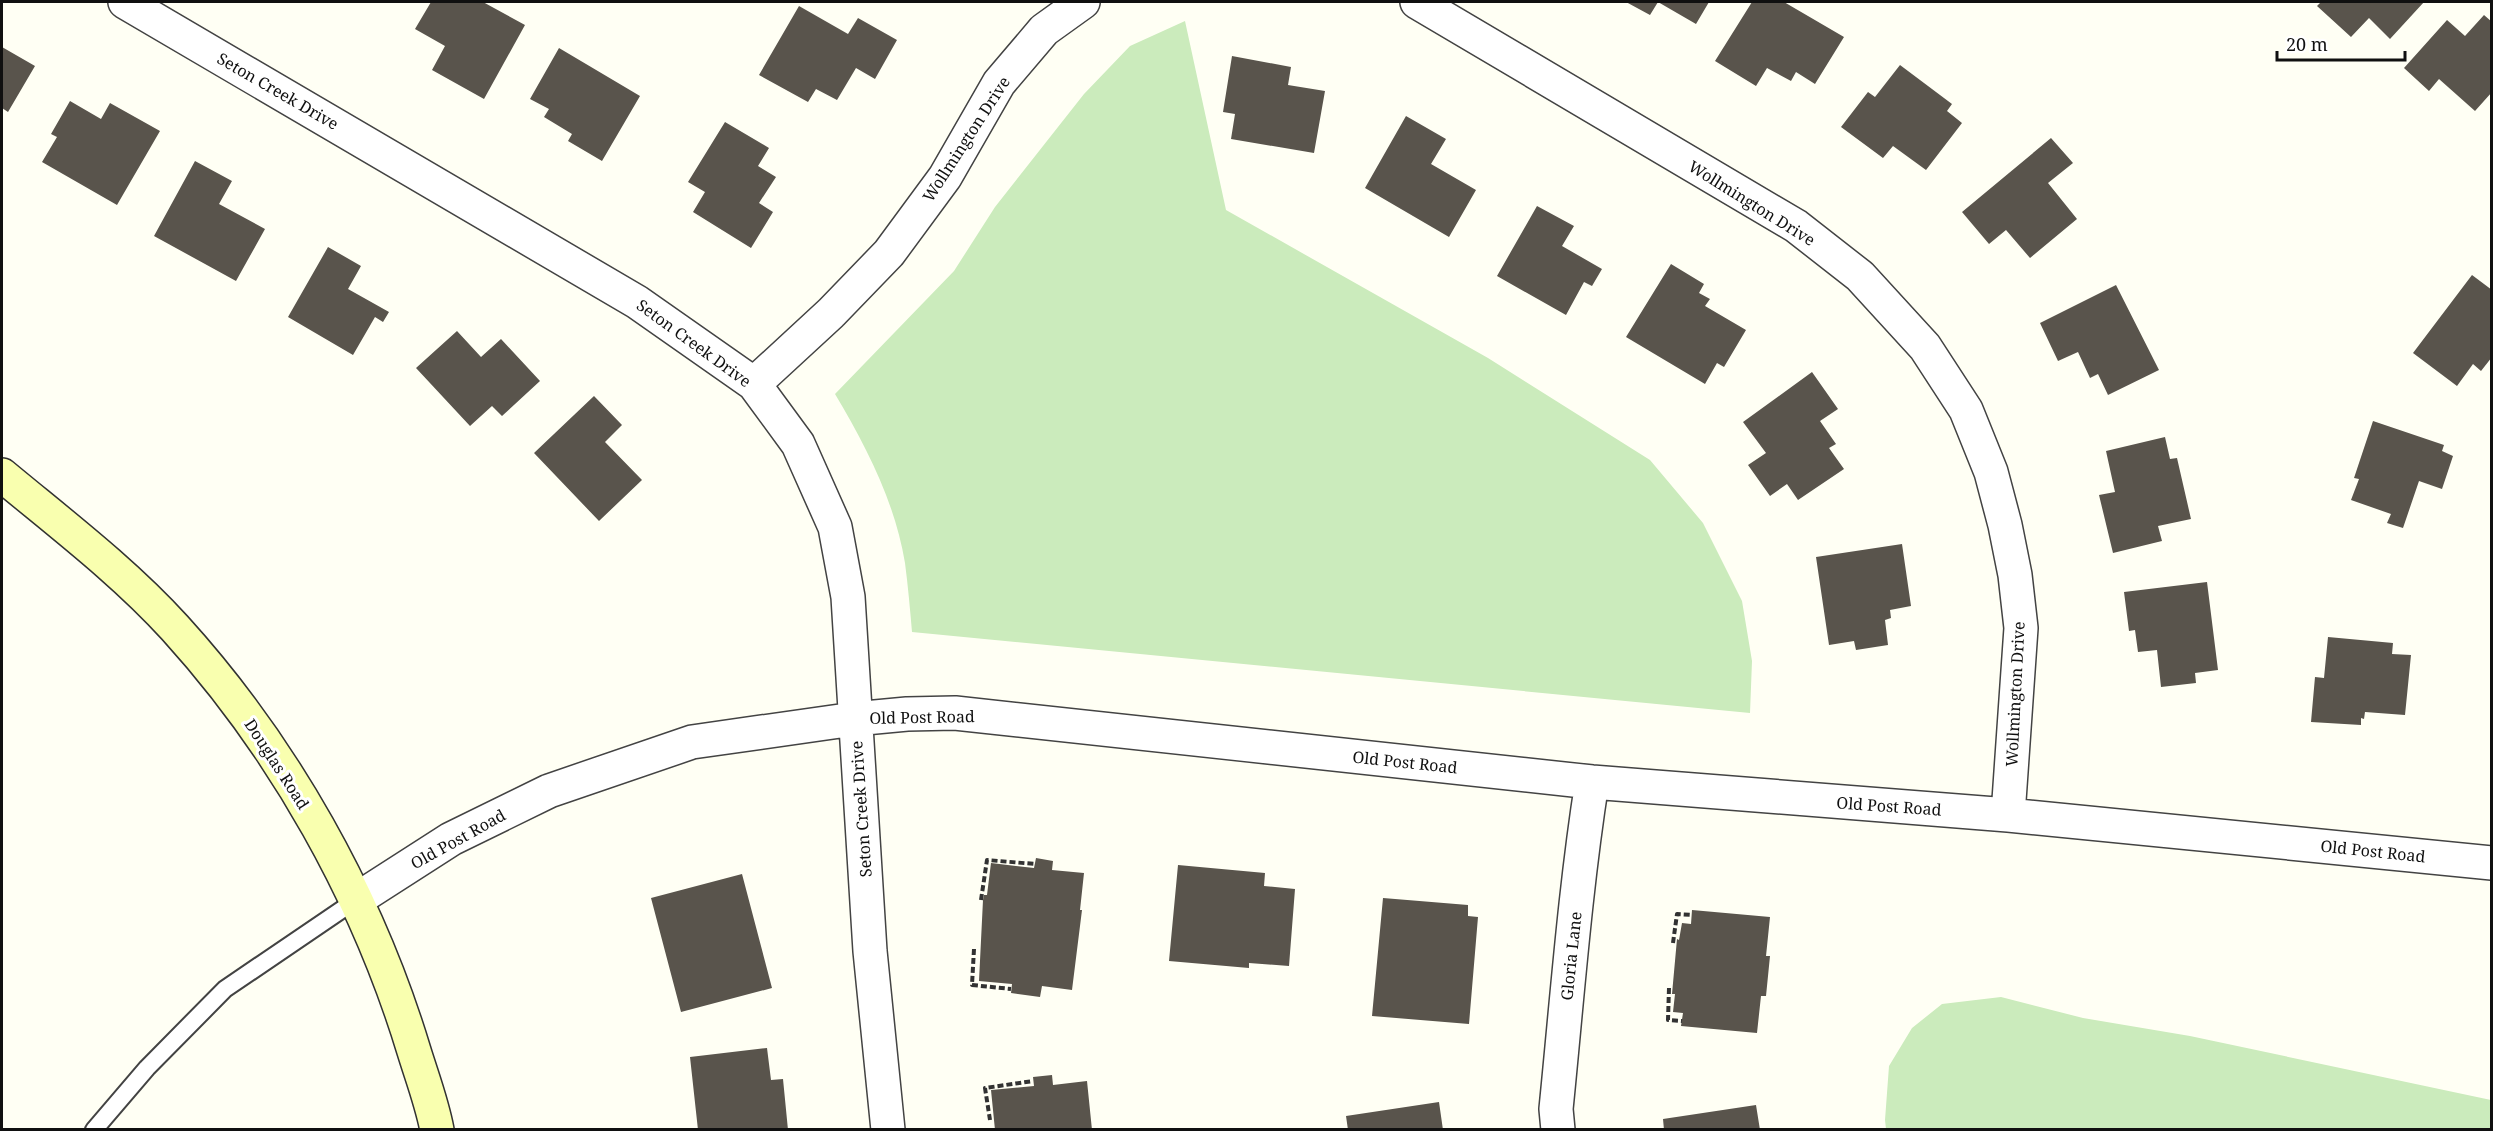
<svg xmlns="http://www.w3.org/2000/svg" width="2493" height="1131" font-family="'Noto Serif',serif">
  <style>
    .green { fill: #cbebbc }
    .building { fill: #59544c }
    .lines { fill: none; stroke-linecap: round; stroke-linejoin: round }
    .lane-casing { stroke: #434343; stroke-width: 20 }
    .street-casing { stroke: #434343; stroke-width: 36 }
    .secondary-casing { stroke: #323232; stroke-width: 36 }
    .path { stroke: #323232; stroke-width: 4; stroke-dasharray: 6 3; stroke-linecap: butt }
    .lane { stroke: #fff; stroke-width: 16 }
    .street { stroke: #fff; stroke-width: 33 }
    .secondary { stroke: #f9ffaf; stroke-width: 33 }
    .labels { text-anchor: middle; stroke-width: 6; stroke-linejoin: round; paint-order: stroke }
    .street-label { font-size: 16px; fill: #101010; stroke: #fff }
  </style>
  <rect width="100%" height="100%" fill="#fffff4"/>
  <path class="green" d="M1185,21l41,189 262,148 162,102 53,63 39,78 10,60 -2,52 -838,-81c-2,-23 -4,-46 -7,-69 -10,-61 -39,-117 -70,-169l119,-123 41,-64 89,-113 46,-48z
    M2001,997l82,21 107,18 301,64v29h-605l-1,-9 4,-54 23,-38 30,-24z"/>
  <path class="building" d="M431,2h52l42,23 -41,74 -52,-29 13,-24 -30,-17z
    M1626,2h83l-13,22 -38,-22 -8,13z
    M1752,2h32l60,35 -29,47 -19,-12 -5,9 -24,-13 -11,18 -41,-25z
    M2321,2h103l-34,37 -21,-21 -18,19 -34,-31z
    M799,6l49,28 10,-16 39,22 -22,39 -19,-11 -19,32 -21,-11 -8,13 -49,-27z
    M2484,15l8,7v70l-17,19 -36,-32 -10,12 -25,-23 43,-48 18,16z
    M2,47l33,19 -27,46 -6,-4z
    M559,48l81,48 -38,65 -34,-20 4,-7 -28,-17 5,-8 -19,-10z
    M1232,56l59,11 -3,18 37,6 -11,62 -83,-14 4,-25 -12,-2z
    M1900,65l52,39 -5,7 15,12 -36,47 -33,-24 -10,12 -42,-31 27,-35 7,5z
    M70,101l31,18 9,-16 50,28 -43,74 -75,-43 15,-25 -6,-3z
    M1406,116l40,23 -15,25 45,26 -27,47 -84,-49z
    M725,122l44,26 -11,18 18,11 -17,26 14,9 -22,36 -58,-36 12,-20 -17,-10z
    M2051,138l22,25 -25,20 29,36 -47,39 -24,-28 -17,14 -27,-32z
    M195,161l37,20 -13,23 46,25 -29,52 -82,-45z
    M1537,206l37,20 -12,20 40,23 -10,17 -8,-4 -18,33 -69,-39z
    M328,247l33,19 -13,23 41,23 -6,10 -8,-5 -22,38 -65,-38z
    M1671,264l33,20 -5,9 11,6 -5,7 41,24 -22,37 -7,-4 -12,21 -79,-47z
    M2472,275l20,15v67l-11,14 -8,-7 -16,22 -44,-33z
    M2116,285l43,85 -51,25 -10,-21 -8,4 -12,-26 -20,9 -18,-38z
    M457,331l24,26 20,-18 39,42 -38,35 -10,-10 -22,20 -54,-58z
    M1812,372l26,37 -18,12 16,23 -7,4 15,21 -46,31 -11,-16 -17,12 -22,-31 18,-12 -23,-31z
    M594,396l28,29 -17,17 37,38 -43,41 -65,-68z
    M2373,421l71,24 -2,6 11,5 -11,33 -23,-8 -16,47 -16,-5 4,-9 -40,-14 8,-21 -5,-1z
    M2165,437l5,22 7,-1 14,61 -33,7 4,15 -49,12 -14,-58 16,-3 -9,-41z
    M1902,544l9,62 -21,4 1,8 -6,2 3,25 -32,5 -2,-9 -25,4 -13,-88z
    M2207,582l11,88 -23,3 1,10 -35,4 -4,-37 -19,2 -3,-22 -6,1 -5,-39z
    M2328,637l65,6 -1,11 19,1 -6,60 -40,-3 -1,7 -3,-1v7l-50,-3 4,-45 9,1z
    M1036,858l17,3 -1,9 32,3 -4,37h2l-10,80 -30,-4 -2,11 -29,-4 1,-9 -33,-3 4,-81 1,-5h3l4,-32 43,5z
    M1178,865l87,8 -1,13 31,3 -6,77 -40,-3v5l-80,-7z
    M742,874l30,114 -91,24 -30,-114z
    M1383,898l85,7v11l10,1 -9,107 -97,-8z
    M1692,910l78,7 -4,39h4l-4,40h-5l-4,37 -76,-7 2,-13 -10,-1 2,-18h-3l5,-55 2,1 3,-17 9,1z
    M767,1048l4,32 12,-1 5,51h-90l-8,-73z
    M1052,1075l1,10 34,-4 5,49h-97l-4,-40 43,-4 -1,-9z
    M1439,1102l4,28h-95l-2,-14z
    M1756,1105l4,25h-96l-1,-11z"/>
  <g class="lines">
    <g class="lane-casing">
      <path id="lane" d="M94,1130l53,-62 78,-79 131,-89"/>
    </g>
    <g class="street-casing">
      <path id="street" d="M125,2l512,300 117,82 44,60 37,83 13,70 22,354 18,179
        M1417,2l379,224 64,50 65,71 41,63 25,62 14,53 10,50 6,53 -13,187
        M754,384l77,-71 58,-60 56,-76 54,-94 45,-53 39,-28
        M356,900l95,-61 98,-48 143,-49 162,-23 53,-5 48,-1 637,69 416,33 484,48
        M1558,1130l-2,-21c11,-109 19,-219 36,-327"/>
    </g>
    <g class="secondary-casing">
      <path id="secondary" d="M2,475c59,49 121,96 173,153 109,120 192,268 239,423 8,26 18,52 23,79"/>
    </g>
    <path class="path" d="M981,900l6,-40 48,4
      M1673,943l4,-29 15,1
      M974,949l-2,36 39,4
      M1669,988l-1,32 14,1
      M990,1120l-5,-32 48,-7"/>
    <use href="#lane" class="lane"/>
    <use href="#street" class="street"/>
    <use href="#secondary" class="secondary"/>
  </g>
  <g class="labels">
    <g class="street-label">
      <text transform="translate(278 91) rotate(30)" y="6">Seton Creek Drive</text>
      <text transform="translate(966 139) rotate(-57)" y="6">Wollmington Drive</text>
      <text transform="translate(1752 203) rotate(32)" y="6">Wollmington Drive</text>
      <text transform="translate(694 343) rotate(36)" y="6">Seton Creek Drive</text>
      <text transform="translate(2015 694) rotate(-87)" y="6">Wollmington Drive</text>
      <text transform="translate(922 717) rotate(-1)" y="6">Old Post Road</text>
      <text transform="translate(1405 762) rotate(6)" y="6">Old Post Road</text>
      <text transform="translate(277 764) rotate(57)" y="6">Douglas Road</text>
      <text transform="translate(1889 806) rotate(4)" y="6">Old Post Road</text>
      <text transform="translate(861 809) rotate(-94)" y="6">Seton Creek Drive</text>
      <text transform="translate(458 839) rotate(-29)" y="6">Old Post Road</text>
      <text transform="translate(2373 851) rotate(6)" y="6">Old Post Road</text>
      <text transform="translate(1571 956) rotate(-84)" y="6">Gloria Lane</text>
    </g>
  </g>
  <rect width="2493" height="1131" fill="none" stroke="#101010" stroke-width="6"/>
  <path d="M2277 51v9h128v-9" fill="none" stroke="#101010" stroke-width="3"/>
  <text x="2286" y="51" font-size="18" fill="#101010" stroke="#ffffff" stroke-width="4.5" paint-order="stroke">20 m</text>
</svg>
